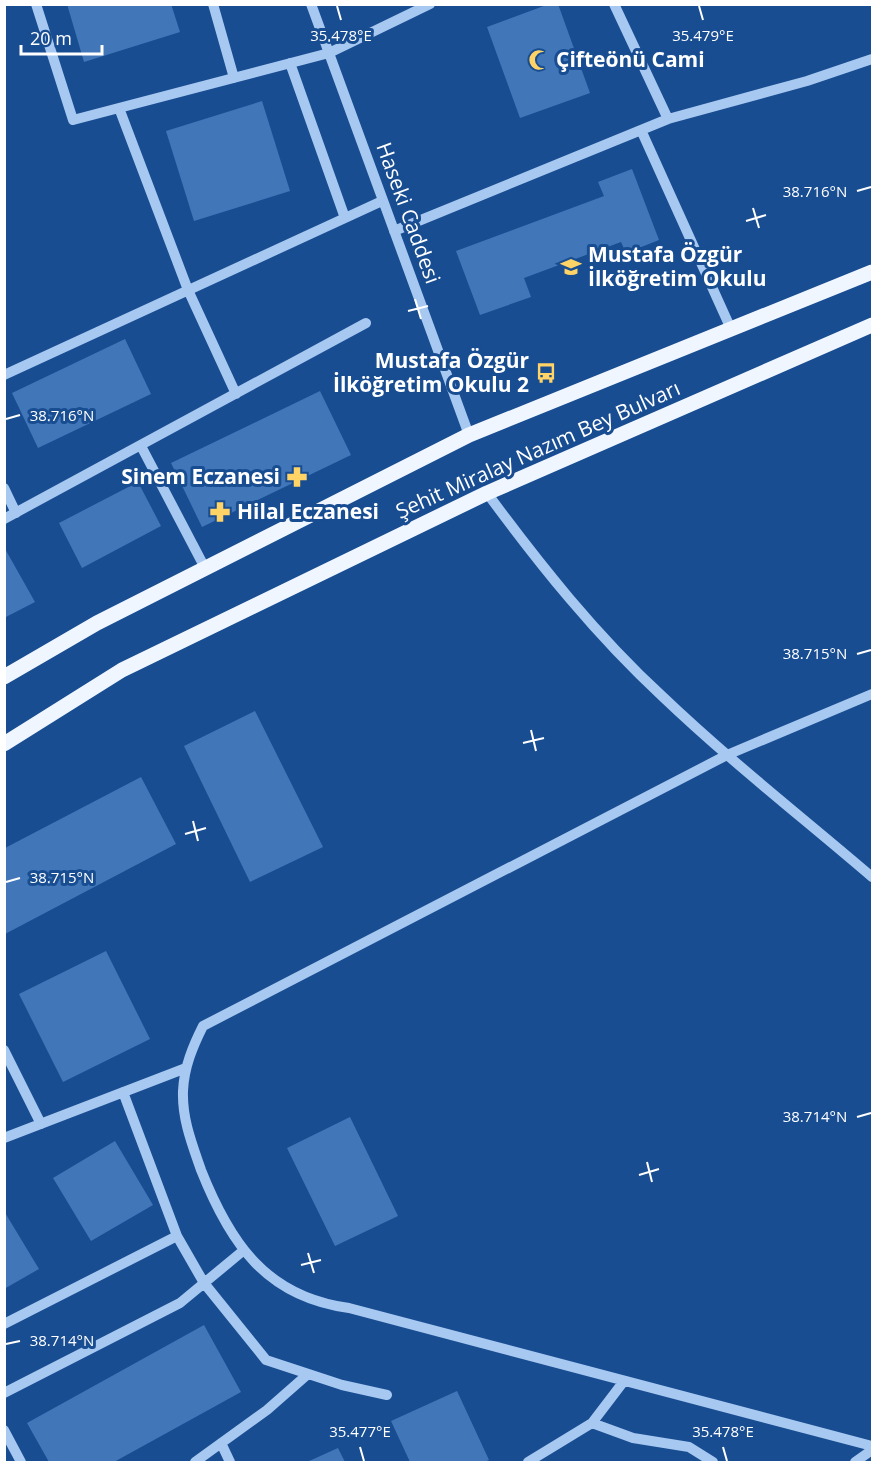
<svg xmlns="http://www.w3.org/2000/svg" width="877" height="1467" font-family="'Open Sans',sans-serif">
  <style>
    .building { fill: #4177b9 }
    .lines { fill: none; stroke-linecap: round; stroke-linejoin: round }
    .minor { stroke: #a7c8f0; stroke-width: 10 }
    .major { stroke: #f0f6ff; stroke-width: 15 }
    .ticks { fill: none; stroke: #fff; stroke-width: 2 }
    .labels { text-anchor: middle; stroke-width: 6; stroke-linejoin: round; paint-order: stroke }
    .poi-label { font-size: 21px; font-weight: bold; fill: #fff; stroke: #184d92; text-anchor: start }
    .street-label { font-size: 21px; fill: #fff; stroke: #184d92 }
    .ticks-label { font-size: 15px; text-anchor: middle; fill: #fff; stroke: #184d92; stroke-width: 6; stroke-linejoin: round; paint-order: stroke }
  </style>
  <rect width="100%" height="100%" fill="#184d92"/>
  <path class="building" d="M67,4h104l9,28 -96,30z
    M549,4h9l32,89 -70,25 -33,-91z
    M262,101l28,90 -96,30 -28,-90z
    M632,169l27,71 -33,13 -5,-11 -97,36 7,19 -51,18 -24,-64 148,-55 -6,-14z
    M125,339l26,55 -113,54 -26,-55z
    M320,391l31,64 -149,72 -31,-64z
    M138,482l23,44 -79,42 -23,-45z
    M4,547l31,55 -31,16z
    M255,711l68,136 -73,35 -66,-136z
    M141,777l35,67 -171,90v-86z
    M106,951l44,88 -87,43 -44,-88z
    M350,1117l48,99 -63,30 -48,-98z
    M115,1141l38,64 -62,36 -38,-63z
    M4,1211l35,58 -35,20z
    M204,1325l37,67 -127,70h-65l-22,-39z
    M457,1391l32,69 -5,2h-74l-19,-41z
    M338,1448l7,14h-38z"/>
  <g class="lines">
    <path class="minor" d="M36,4l37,116 256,-67 101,-49
      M213,4l21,74
      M311,4l158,431
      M290,63l55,155
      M119,108l69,182 48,104
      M668,119l139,-38 65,-22
      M641,130l90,199
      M394,231l274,-112 -54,-115
      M4,375l378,-174
      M141,446l64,122
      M4,488l12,25
      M487,493c53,72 109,142 175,203 67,64 140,121 210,181
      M4,519l362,-196
      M872,694l-145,61 -524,271c-10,20 -19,41 -20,65 -1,28 9,53 18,79 29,73 65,127 148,138l523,138
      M4,1050l37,74
      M123,1092l54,144 27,47 62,77 76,25 45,10
      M4,1138l182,-70
      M4,1324l173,-88
      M4,1393l176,-90 64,-53
      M592,1423l41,15 56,9 24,15
      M4,1430l17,32
      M221,1443l9,19
      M195,1462l72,-52 41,-36
      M528,1462l64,-39 32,-42
      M855,1462l17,-12"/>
    <path class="major" d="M4,677l93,-54 372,-188 403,-163
      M4,744l118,-74 365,-177 385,-168"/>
  </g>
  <path class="ticks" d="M337,6l4,14M699,6l4,14M857,191l14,-4M753,208l6,20M746,221l20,-6M415,299l6,20M408,311l20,-5M6,419l14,-4M857,654l14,-4M531,730l5,21M523,743l21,-5M193,821l5,20M185,834l21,-6M6,882l14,-4M857,1117l14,-4M647,1162l5,20M639,1175l20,-6M308,1253l6,20M301,1265l20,-5M6,1344l14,-3M360,1447l4,14M723,1447l4,14"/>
  <defs>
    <g id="mosque-bare" transform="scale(1.62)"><path d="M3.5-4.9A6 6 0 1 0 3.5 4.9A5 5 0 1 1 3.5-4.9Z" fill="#ffd366" stroke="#184d92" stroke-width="2.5" paint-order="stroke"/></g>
    <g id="school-bare" transform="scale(1.62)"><path d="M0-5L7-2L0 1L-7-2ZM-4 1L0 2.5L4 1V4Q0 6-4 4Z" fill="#ffd366" stroke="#184d92" stroke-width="2.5" paint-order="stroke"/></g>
    <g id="bus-bare" transform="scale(1.62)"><path d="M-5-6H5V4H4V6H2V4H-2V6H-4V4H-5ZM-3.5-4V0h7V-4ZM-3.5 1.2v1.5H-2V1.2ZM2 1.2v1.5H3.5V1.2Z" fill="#ffd366" stroke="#184d92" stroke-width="2.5" paint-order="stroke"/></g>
    <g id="pharmacy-bare" transform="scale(1.62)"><path d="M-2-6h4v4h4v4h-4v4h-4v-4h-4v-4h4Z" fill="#ffd366" stroke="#184d92" stroke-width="2.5" paint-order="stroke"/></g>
  </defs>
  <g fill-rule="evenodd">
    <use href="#mosque-bare" x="539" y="60"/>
    <use href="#school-bare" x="571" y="267"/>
    <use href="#bus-bare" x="546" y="373"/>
    <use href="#pharmacy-bare" x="297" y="477"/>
    <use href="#pharmacy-bare" x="220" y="512"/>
  </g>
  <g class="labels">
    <g class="poi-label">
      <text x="556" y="67">Çifteönü Cami</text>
      <text x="588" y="262">Mustafa Özgür<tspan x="588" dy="24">İlköğretim Okulu</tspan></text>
      <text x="529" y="368" text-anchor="end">Mustafa Özgür<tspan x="529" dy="24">İlköğretim Okulu 2</tspan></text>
      <text x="280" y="484" text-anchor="end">Sinem Eczanesi</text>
      <text x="237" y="519">Hilal Eczanesi</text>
    </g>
    <g class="street-label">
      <text transform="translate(408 213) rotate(70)" y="7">Haseki Caddesi</text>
      <text transform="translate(538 450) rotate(-24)" y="7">Şehit Miralay Nazım Bey Bulvarı</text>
    </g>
  </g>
  <g class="ticks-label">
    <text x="341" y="41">35.478°E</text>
    <text x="703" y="41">35.479°E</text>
    <text x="815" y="197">38.716°N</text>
    <text x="62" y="421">38.716°N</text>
    <text x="815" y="659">38.715°N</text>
    <text x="62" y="883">38.715°N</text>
    <text x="815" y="1122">38.714°N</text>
    <text x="62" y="1346">38.714°N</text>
    <text x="360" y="1437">35.477°E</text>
    <text x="723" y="1437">35.478°E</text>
  </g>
  <rect width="877" height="1467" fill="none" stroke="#ffffff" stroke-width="12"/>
  <path d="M21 45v9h81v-9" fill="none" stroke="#ffffff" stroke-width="3"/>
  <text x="30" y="45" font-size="18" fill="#ffffff" stroke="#184d92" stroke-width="4.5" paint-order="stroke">20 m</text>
</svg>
